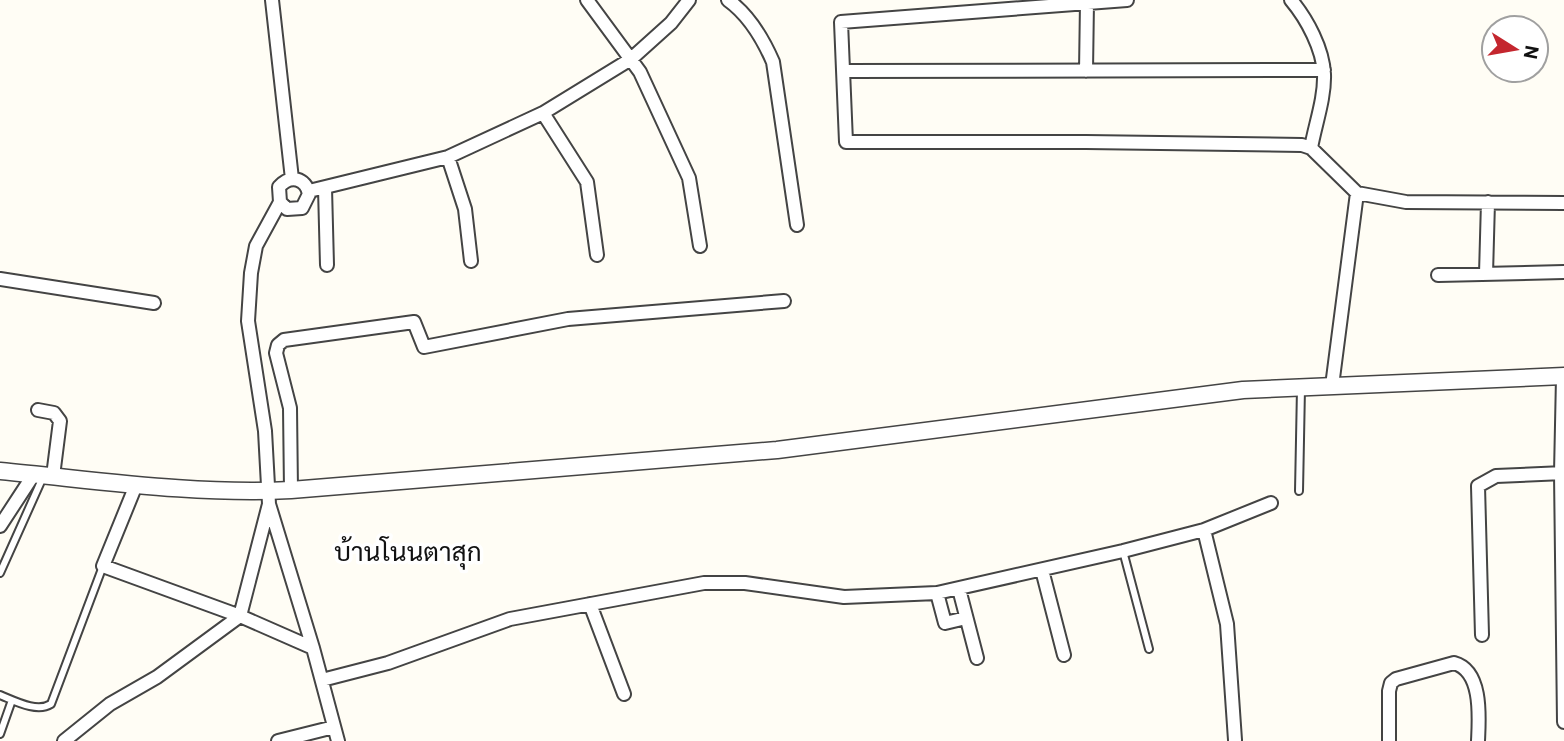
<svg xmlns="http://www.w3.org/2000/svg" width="1564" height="741" font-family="Georgia,Sarabun,serif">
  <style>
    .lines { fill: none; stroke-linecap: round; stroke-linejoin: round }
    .service-casing { stroke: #444; stroke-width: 10 }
    .minor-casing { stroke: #444; stroke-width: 16 }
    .tertiary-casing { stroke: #444; stroke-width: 19 }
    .service { stroke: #fff; stroke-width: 6 }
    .minor { stroke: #fff; stroke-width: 12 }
    .tertiary { stroke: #fff; stroke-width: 16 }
    .labels { text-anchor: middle; stroke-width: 7; stroke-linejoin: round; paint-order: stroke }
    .quarter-label { font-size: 26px; fill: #111; stroke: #fff }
  </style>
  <rect width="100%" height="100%" fill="#fffdf5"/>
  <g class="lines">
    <g class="service-casing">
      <path id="service" d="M1299,491l2,-103
        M1123,551l26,98
        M0,573l43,-96
        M0,695c15,6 37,18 51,9l52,-138
        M0,734l12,-34"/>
    </g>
    <g class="minor-casing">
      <path id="minor" d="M272,0l20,179
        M587,0l53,72 49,106 11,68
        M728,0c21,15 35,39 45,62l24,163
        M1127,0l-286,22 5,120h240l216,3 9,3 46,45 49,9 158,1
        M1291,0c16,19 32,49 33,74 1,24 -9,51 -13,74
        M844,71l480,-1
        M1086,71l1,-69
        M543,113l44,69 10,73
        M448,157l17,52 6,52
        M325,188l2,77
        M309,191l139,-34 95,-44 88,-54 40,-36 18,-23
        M280,202l7,7 15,-1 7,-14c-3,-16 -19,-20 -30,-7l1,15 -24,44 -5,27 -3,48 17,110 4,73 44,144 25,93
        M1486,274l2,-72
        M1438,275l126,-3
        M0,279l154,24
        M1563,377l-2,96 3,249
        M1332,386l25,-193
        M38,410l16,3 6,8 -7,55
        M136,485l-33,81 137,50
        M291,490l-1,-82 -14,-55 2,-8 6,-5 130,-18 10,25 144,-28 216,-18
        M269,504l-29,112 73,32
        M0,526l34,-52
        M1204,530l23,94 8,116
        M1042,570l22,85
        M959,589l18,69
        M937,593l8,30 21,-5
        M590,604l34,90
        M1482,635l-4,-149 18,-10 68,-3
        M322,680l66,-17 122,-44 194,-36h41l99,14 93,-4 186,-42 81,-21 67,-27
        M64,741l46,-37 47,-27 83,-61
        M278,741l56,-14
        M1389,741v-50l2,-8 5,-4 58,-16c29,8 25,55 24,78"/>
    </g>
    <g class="tertiary-casing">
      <path id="tertiary" d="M0,471c96,9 194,24 291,19l486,-40 466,-60 321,-14"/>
    </g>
    <use href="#service" class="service"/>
    <use href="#minor" class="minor"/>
    <use href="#tertiary" class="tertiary"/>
  </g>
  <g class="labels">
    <g class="quarter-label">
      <text x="408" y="561">บ้านโนนตาสุก</text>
    </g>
  </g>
  <g transform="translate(1515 49) rotate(101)"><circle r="33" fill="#ffffff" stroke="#a0a0a0" stroke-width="2"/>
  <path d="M0-5L12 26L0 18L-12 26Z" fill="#c4262e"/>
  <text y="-10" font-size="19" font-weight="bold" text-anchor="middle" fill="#111111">N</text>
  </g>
</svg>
